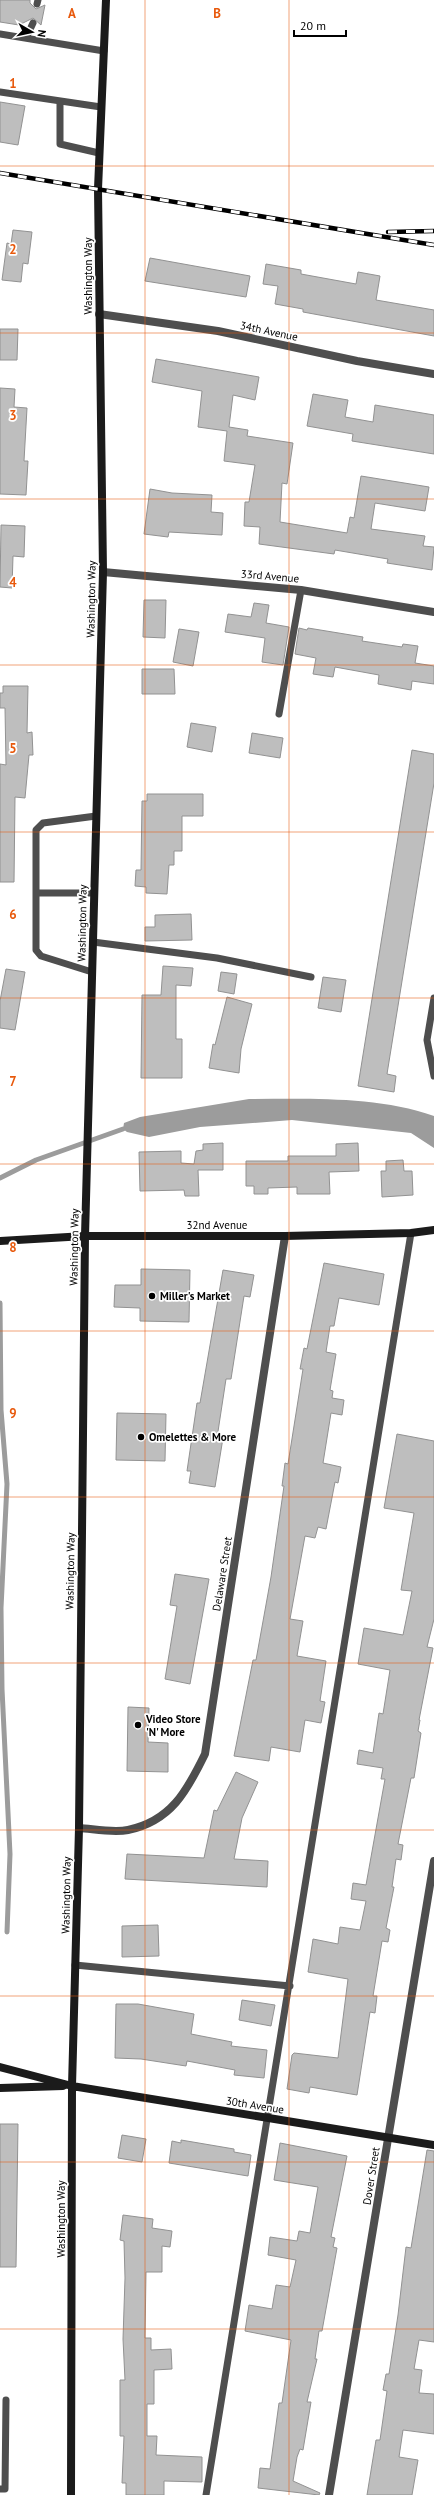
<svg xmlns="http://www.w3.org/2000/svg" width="434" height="2495" font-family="'PT Sans',sans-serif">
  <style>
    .water { fill: #9c9c9c }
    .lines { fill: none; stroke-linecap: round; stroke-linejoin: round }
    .stream { stroke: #9c9c9c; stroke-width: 5 }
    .building { fill: #bebebe; stroke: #929292 }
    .lane { stroke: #4e4e4e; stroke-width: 7 }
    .street { stroke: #4e4e4e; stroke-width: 8 }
    .secondary { stroke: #1b1b1b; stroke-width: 8 }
    .rail-casing { stroke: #000; stroke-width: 4.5 }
    .rail { stroke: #fff; stroke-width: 3; stroke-dasharray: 9; stroke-linecap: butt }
    .grid { fill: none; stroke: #e8590c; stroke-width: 1; stroke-opacity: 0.55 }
    .poi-dot { fill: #000; stroke: #fff; stroke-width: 1.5 }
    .labels { text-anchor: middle; stroke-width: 3.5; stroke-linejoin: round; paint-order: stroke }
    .street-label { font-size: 11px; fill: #000; stroke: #fff }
    .poi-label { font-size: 11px; font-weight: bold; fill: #000; stroke: #fff; text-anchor: start }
    .grid-label { font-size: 13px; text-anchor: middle; font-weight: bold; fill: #e8590c; stroke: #fff; stroke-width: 3.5; stroke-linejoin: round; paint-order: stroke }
  </style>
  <rect width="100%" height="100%" fill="#fff"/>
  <path class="water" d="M249,1099c61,0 127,-3 185,17v32l-23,-15 -119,-13 -92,7 -51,10 -22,-5 -4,-3 1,-6 16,-6z"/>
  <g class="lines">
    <path class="stream" d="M0,1178l36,-18 87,-31
      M0,1303l1,107 6,74 -6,124 1,81 8,165 -3,78"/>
  </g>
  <path class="building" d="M0,0h30v3l6,6 9,-4 -4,20 -8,-7 -14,7 -19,-3z
    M0,102l25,4 -7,39 -18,-3z
    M13,230l19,2 -4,32 -5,-1 -2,19 -19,-2 5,-37 4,1z
    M150,258l100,18 -4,21 -101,-16z
    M266,264l35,6v4l55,10 2,-12 22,4 -4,24 58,10v26l-131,-24v-3l-28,-5 3,-18 -15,-2z
    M0,329h18l-1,31h-17z
    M156,359l103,18 -4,23 -22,-5 -4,32 19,3 -1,6 46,7 -6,41 -5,-1 -2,39 67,11 3,-16 4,1 7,-42 68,11 -4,24 -50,-8 -4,26 54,7 -2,10 11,1 -2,23 -45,-7 1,-4 -53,-9 -1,4 -75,-10 1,-17 -16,-1 1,-24h4l6,-37 -31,-4 3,-30 -29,-4 4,-36 -50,-9z
    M0,388l15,1 -1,18 13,1 -3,53h4l-2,34 -26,-1z
    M313,394l35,6 -3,17 28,5 2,-17 59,10v39l-82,-13 1,-7 -46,-8z
    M150,489l22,4 40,2 -1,17 12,1 -1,22 -53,-3 -1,5 -24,-3z
    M1,525l24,1 -1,31 -11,-1 -1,32 -12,-1z
    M144,600h22l-1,38 -22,-1z
    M254,603l15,2 -3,18 23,4 -6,38 -21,-3 3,-24 -40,-6 3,-18 23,3z
    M299,628l8,2 1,-2 55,9 -1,4 40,6 1,-3 15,2 -3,17 19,3v18l-22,-3 -1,9 -33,-6 1,-9 -44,-8 -2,10 -20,-3 3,-16 -21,-4z
    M179,629l20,3 -6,34 -20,-4z
    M142,669h32l1,25h-33z
    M3,686h25l-1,47 5,-1 1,23h-4l-4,43 -10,-1 -1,85h-14v-118l6,1 -1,-57h-5v-15h3z
    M191,723l25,4 -4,25 -25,-5z
    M252,733l31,5 -3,20 -31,-5z
    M412,750l22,4v29l-47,291 9,2 -2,16 -36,-6z
    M147,794h56v22h-21v35h-8v14h-5l-2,29 -21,-1v-6l-11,-1 1,-16h5l1,-69h5z
    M191,914l1,26 -47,1v-14h10v-12z
    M163,966l30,2 -2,18 -15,-1v54h6v39h-41l1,-83h19z
    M6,969l19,3 -10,58 -15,-2v-27z
    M221,972l16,2 -3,20 -16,-3z
    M323,977l23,3 -5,32 -23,-4z
    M227,997l25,7 -11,45 -2,24 -30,-5 4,-24 2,1z
    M223,1143v27h-25l1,26h-14l-1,-6 -44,1 -1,-39 42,-1v12l13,1 2,-13 7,-1v-6z
    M358,1143l1,28 -30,1 1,22h-33v-7l-29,1v6h-14v-8h-8v-25h42v-5h48v-12z
    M403,1160l1,11h8l1,24 -31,2 -1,-26h5v-10z
    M324,1263l60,11 -5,31 -40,-7 -5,28h-4l-4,26 10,2 -6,36 3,1 -1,7 12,2 -2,15 -11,-2 -8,50 18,4 -3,16 -3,-1 -9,47 -8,-2 -3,11 -10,-2 -15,83 13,2 -6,35 29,5 -6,40 5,1 -4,21 -16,-3 -5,32 -29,-5 -2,14 -35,-5 19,-96h3l15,-83 13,-91h-2l3,-23 3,1 15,-95h-3l4,-21 3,1z
    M141,1269l49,1 -1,52 -49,-1v-13l-26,-1 1,-22h26z
    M223,1270l31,5 -4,22 -6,-1 -13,83h-5l-9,59h6l-8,49 -26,-4 2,-12h-4l10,-68h3z
    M117,1413l49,1 -1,47 -49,-1z
    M397,1434l37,7v178l-7,28 6,1 -14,72h1l-2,11 3,2 -7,45h-3l-13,66 5,1 -2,15 -5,-1 -4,28h2l-8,41 4,2 -2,12 -6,-1 -9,55h4l-2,17 -5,-1 -13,83 -47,-8 -1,6 -22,-4 5,-34 2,-2 44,5 10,-79 -40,-7 5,-33 25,5 2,-17 20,3 6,-29 -15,-2 2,-16 13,2 19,-106h-4l2,-11 -26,-4 2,-14 14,3 6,-40 4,1 7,-44 -32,-6 6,-36 39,7 9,-44 -11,-1 13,-77 -30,-5z
    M175,1574l34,5 -19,105 -25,-5 12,-73 -7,-1z
    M128,1707l21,1 -1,34 20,1v29l-41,-1z
    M236,1772l22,10 -16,36 -8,41 34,2 -1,26 -142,-8 2,-25 77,4 10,-48 3,1z
    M158,1925l1,31 -37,1v-31z
    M242,2000l33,5 -4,21 -32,-6z
    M116,2004h22l56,10 -3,20 41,8 -1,4 36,4 -3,28 -30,-3 1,-5 -48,-9 -1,5 -45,-7 -26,-1z
    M0,2124h18l-2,143h-16z
    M122,2135l24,4 -4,23 -24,-4z
    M181,2140l53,9v3l17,3 -3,21 -79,-13 3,-22 9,2z
    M280,2143l67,13 -16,81 4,1 -2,9 4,1 -15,83h-3l-4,28h2l-10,43h4l-8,48 -3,-1 -3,8 -4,24 27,12 -1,2 -61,-7 2,-20 10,1 9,-66h3l9,-63 -46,-9 4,-26 23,4 4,-24 14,2 6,-27 -28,-5 2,-18 27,4 2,-10 11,2 8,-46 -44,-7z
    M427,2150l7,1v191l-15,-2 -5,29 8,1 -3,23 15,1v40l-31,-4 -4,27 19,3 -6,35h-45l9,-55h4l7,-49 -4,-1 3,-16h3l9,-59 8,-68 5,1z
    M123,2215l30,4 -1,9 20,3 -2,16 -8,-1v26h-16l-1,66h6v12l20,-1 1,20 -18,1v34h-7v32h10l-1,19 46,2v25l-38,-1v14h-38v-12h-4l2,-47h-4v-56h5l-2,-41 2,-61 -1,-37 -4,-1z"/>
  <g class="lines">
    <path class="lane" d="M37,4l1,-4
      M0,34l104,17
      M26,38l7,-15
      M0,92l101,15
      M60,102v42l39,9
      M279,714l22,-124
      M36,893h58
      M93,942l124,16 94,19
      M92,972l-51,-16 -5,-6v-120l7,-7 53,-7
      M434,998l-7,42 7,36
      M75,1965l215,21
      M0,2489h5l1,-89
      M206,2495l205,-1262"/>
    <path class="street" d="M99,314l119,17 139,30 77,13
      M103,572l198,18 133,22
      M79,1828c15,1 34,5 49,2 43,-9 59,-39 77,-76l80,-518
      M329,2495l105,-634"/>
    <path class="secondary" d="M0,1241l85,-5h200l126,-3 23,-3
      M0,2067l72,19 362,59
      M0,2088l63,-2
      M71,2495l1,-409 7,-258 6,-592 18,-664 -5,-383 8,-189"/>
    <g class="rail-casing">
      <path id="rail" d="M0,173l434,72
        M388,232l46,-1"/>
    </g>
    <use href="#rail" class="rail"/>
  </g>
  <path class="grid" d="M145,0v2495M289,0v2495M0,166h434M0,333h434M0,499h434M0,665h434M0,832h434M0,998h434M0,1164h434M0,1331h434M0,1497h434M0,1663h434M0,1830h434M0,1996h434M0,2162h434M0,2329h434"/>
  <g class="poi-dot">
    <circle cx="152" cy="1296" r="4"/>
    <circle cx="141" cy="1437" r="4"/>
    <circle cx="138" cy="1725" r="4"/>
  </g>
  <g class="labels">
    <g class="street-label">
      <text transform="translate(88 276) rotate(-90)" y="4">Washington Way</text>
      <text transform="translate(269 331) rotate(12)" y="4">34th Avenue</text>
      <text transform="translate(270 576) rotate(5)" y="4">33rd Avenue</text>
      <text transform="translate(91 599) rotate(-89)" y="4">Washington Way</text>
      <text transform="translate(82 923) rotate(-89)" y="4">Washington Way</text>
      <text x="217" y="1229">32nd Avenue</text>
      <text transform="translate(74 1247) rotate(-89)" y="4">Washington Way</text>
      <text transform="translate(70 1571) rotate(-89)" y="4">Washington Way</text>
      <text transform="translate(222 1574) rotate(-81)" y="4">Delaware Street</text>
      <text transform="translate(66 1895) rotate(-89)" y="4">Washington Way</text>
      <text transform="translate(255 2105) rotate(9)" y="4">30th Avenue</text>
      <text transform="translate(371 2176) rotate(-81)" y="4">Dover Street</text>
      <text transform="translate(61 2219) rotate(-90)" y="4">Washington Way</text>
    </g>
    <g class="poi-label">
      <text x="160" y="1300">Miller's Market</text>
      <text x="149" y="1441">Omelettes &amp; More</text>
      <text x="146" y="1723">Video Store<tspan x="146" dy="13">'N' More</tspan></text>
    </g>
  </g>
  <g class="grid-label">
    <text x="72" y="18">A</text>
    <text x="217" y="18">B</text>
    <text x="13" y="88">1</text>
    <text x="13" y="254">2</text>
    <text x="13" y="420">3</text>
    <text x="13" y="587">4</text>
    <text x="13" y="753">5</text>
    <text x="13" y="919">6</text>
    <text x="13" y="1086">7</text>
    <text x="13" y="1252">8</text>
    <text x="13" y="1418">9</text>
  </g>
  <g transform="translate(32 32) rotate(99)" stroke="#ffffff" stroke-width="3" paint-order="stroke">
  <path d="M0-3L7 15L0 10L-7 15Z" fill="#000000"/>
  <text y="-6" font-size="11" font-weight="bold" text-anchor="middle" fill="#000000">N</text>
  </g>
  <path d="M294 30v6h52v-6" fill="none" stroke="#000000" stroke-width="2"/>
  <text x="300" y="30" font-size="12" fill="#000000" stroke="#ffffff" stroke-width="3" paint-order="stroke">20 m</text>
</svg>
